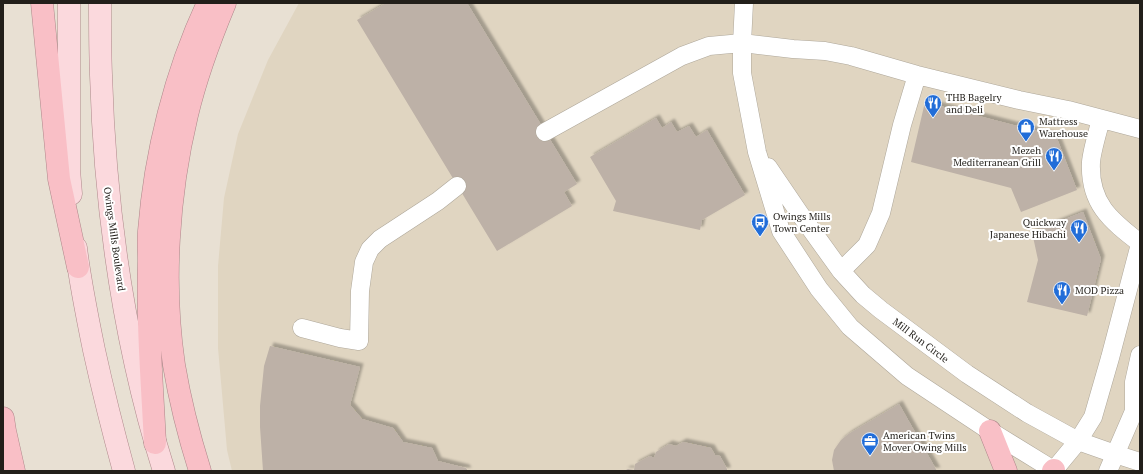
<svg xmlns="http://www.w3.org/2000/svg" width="1143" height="474" font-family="'PT Serif',serif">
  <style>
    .built { fill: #e0d5c1 }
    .building { fill: #bdb1a7; filter: url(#shadow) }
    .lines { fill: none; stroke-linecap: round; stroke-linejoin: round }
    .minor-casing { stroke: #aea79a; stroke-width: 19 }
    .major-casing { stroke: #ae878a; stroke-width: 23 }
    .highway-casing { stroke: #ae878a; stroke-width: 23 }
    .minor { stroke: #fff; stroke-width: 18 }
    .major { stroke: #fbd9dd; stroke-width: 22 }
    .highway { stroke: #f9bfc6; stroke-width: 22 }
    .labels { text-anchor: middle; stroke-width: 4; stroke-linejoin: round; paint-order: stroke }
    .poi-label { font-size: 10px; fill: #221f1a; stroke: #fff; text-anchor: start }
    .street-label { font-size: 10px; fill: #221f1a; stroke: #fff }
  </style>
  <defs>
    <filter id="shadow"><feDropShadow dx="3.5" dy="-3.5" stdDeviation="1" flood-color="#0004"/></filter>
  </defs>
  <rect width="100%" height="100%" fill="#e8e0d3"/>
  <path class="built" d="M299,3h841v468h-123l-22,-12 4,12h-767l-5,-21 -9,-102v-82l6,-68 14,-64 30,-74z"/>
  <path class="building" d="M386,3h81l110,181 -13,8 8,14 -75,45 -140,-231z
    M925,102l131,34 21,54 -56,22 -10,-24 -100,-26z
    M656,118l6,10 9,-6 6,10 12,-6 7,11 11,-7 38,65 -43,25 -2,10 -87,-19 3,-10 -26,-44z
    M1083,212l18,47 -14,57 -60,-14 11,-42 -6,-28z
    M270,346l90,21 -10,38 12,14 31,9 10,14 29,6 6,13 28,7 2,3h-205l-3,-44v-21l4,-40z
    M899,404l38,67h-103l-2,-11 2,-10 7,-10 9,-7z
    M683,442l28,6 4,7 5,1 7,13v2h-103l4,-2 6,1 1,-6 15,-8 4,2 2,-6 13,-8 7,2z"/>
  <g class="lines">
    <g class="minor-casing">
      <path id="minor" d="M744,3l-2,40v30l15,79 24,79 38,58 31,38 57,49 83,55 65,40
        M1101,119c-3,12 -9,31 -10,43 -2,41 19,58 49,81
        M545,132l137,-76 27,-10 33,-3 51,6 32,2 26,5 66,19 102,25 49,10 72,19
        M768,167l32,47 41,57 22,24 18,15 86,64 60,39 51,28 37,13 25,8
        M841,271l26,-26 14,-32 21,-88 15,-50
        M302,328l38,10 19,3 1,-50 4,-29 6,-13 10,-10 58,-38 19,-15
        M1054,470l24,-29 15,-24 17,-59 30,-114
        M1108,471l26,-60v-29l6,-27"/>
    </g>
    <g class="major-casing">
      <path id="major" d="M69,3v167l2,24
        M100,3c0,24 0,48 1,72 4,133 23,269 63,396
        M76,248c4,34 11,68 18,102 9,41 19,81 30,121"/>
    </g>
    <g class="highway-casing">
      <path id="highway" d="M42,3l17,176 19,88
        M3,418l2,13 9,40
        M990,431l16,40
        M155,443c-3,-60 -8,-121 -6,-182 0,-10 -1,-20 0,-30 6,-77 26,-158 59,-228
        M200,471c-11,-35 -20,-70 -26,-106 -12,-81 -6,-171 13,-250 9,-38 23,-76 38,-112
        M1053,471l1,-1"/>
    </g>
    <use href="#minor" class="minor"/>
    <use href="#major" class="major"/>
    <use href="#highway" class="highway"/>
  </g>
  <defs>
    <g id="restaurant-pin" transform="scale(0.9)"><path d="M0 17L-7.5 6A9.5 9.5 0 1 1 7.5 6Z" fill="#216dd8" stroke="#fff"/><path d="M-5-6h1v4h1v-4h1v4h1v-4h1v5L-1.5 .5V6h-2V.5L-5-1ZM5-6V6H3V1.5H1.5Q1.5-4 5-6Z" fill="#fff"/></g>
    <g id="shop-pin" transform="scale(0.9)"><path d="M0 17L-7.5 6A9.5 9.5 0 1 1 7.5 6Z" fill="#216dd8" stroke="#fff"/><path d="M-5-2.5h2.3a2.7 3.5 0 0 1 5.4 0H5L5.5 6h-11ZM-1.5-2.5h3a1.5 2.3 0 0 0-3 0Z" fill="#fff"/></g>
    <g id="bus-pin" transform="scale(0.9)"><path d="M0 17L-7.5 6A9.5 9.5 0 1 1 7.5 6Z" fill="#216dd8" stroke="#fff"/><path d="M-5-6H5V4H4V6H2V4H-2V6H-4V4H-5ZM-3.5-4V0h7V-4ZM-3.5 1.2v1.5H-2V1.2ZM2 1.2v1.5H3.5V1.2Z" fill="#fff"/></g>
    <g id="office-pin" transform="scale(0.9)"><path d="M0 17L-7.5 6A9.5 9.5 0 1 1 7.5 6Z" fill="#216dd8" stroke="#fff"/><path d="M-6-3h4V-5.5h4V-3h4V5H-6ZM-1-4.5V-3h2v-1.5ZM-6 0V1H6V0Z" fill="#fff"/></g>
  </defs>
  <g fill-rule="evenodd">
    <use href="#restaurant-pin" x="933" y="103"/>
    <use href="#shop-pin" x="1026" y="127"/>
    <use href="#restaurant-pin" x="1054" y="156"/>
    <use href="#bus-pin" x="760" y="222"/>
    <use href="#restaurant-pin" x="1079" y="228"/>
    <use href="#restaurant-pin" x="1062" y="290"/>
    <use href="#office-pin" x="870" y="441"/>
  </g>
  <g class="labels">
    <g class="poi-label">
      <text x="946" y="101">THB Bagelry<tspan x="946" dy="12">and Deli</tspan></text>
      <text x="1039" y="125">Mattress<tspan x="1039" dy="12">Warehouse</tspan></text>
      <text x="1041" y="154" text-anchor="end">Mezeh<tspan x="1041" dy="12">Mediterranean Grill</tspan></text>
      <text x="773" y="220">Owings Mills<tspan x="773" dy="12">Town Center</tspan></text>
      <text x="1066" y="226" text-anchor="end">Quickway<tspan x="1066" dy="12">Japanese Hibachi</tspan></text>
      <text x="1075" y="294">MOD Pizza</text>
      <text x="883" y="439">American Twins<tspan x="883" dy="12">Mover Owing Mills</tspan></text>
    </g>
    <g class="street-label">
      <text transform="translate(115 239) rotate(82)" y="4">Owings Mills Boulevard</text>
      <text transform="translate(921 340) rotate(37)" y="4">Mill Run Circle</text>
    </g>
  </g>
  <rect width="1143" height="474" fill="none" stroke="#221f1a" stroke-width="8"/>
</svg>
